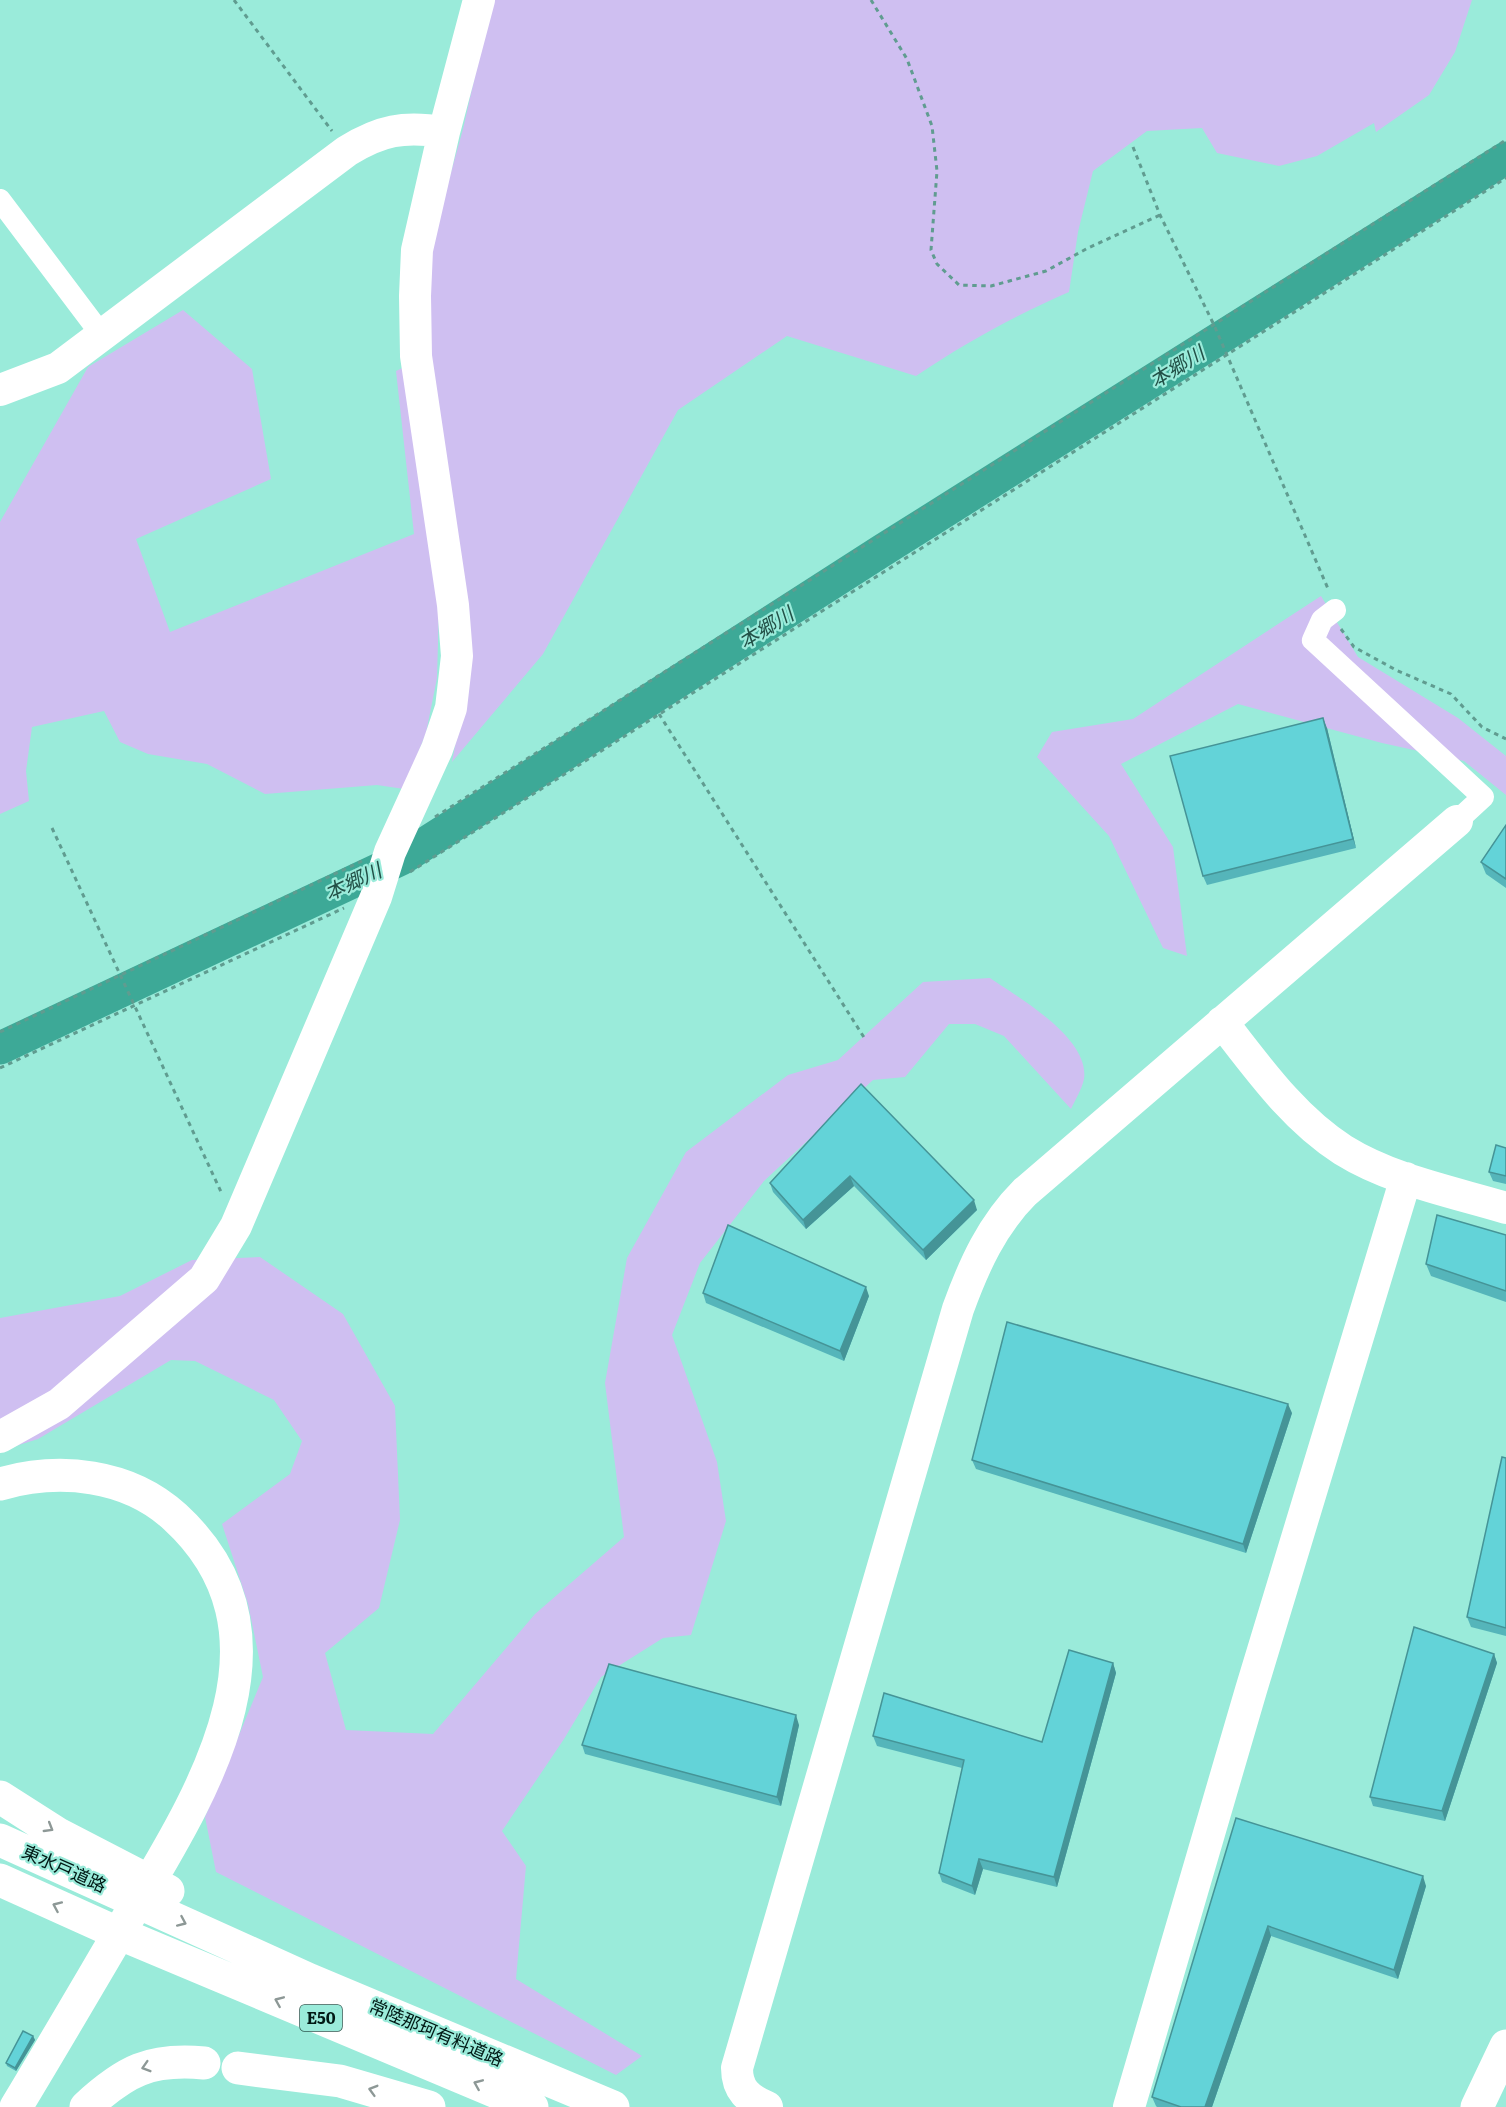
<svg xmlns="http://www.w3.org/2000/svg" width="1506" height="2107" font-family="Literata,'Noto Sans JP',serif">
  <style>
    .green { fill: #cfbff1 }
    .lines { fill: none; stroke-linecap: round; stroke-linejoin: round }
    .river { stroke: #3da997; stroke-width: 33 }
    .path { stroke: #609c90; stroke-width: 3; stroke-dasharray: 4.5 4.5; stroke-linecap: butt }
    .street { stroke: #fff; stroke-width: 22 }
    .secondary { stroke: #fff; stroke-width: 32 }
    .primary { stroke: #fff; stroke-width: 33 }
    .highway { stroke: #fff; stroke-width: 33 }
    .wall { fill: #55b5ba }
    .shaded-wall { fill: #459497 }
    .building { fill: #63d3d8; stroke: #459497; stroke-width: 1.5 }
    .oneway { stroke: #8d9896 }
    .labels { text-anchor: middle; stroke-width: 4.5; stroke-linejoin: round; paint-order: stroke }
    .shield { fill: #9aebda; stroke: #2f5850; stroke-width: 1.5 }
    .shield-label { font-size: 16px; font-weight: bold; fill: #011915 }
    .street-label { font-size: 18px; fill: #011915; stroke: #9aebda }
    .water-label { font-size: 20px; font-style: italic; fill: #225047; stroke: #9aebda }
  </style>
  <rect width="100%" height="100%" fill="#9aebda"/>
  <path class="green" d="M492,0h980l-17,52 -26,43 -53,37 -2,-9 -57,33 -38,10 -62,-13 -15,-25 -55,3 -54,40 -15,61 -9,60c-55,24 -104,51 -153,84l-129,-40 -109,74 -135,244 -91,108 18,-98 -43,-305 1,-104 35,-126z
    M183,310l69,59 19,110 -135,60 34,93 244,-98 -18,-163 15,-7 28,243 -2,71 -11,55 -22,56 -27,-4 -112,9 -58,-30 -59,-10 -28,-12 -16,-31 -72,16 -6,44 3,30 -29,13v-292l88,-155z
    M1321,596l37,61 100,61 48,38v39l-42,-34 -82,-18 -144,-39 -117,60 52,83 14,109 -24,-8 -54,-112 -72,-79 15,-25 81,-13z
    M990,978c29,20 100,60 94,101 -2,10 -9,21 -13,30l-67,-73 -29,-12h-26l-44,53 -32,3 -109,101 -64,82 -28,72 45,127 9,59 -35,114 -28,3 -62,39 -37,62 -62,92 24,35 -10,113 126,77 -26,19 -400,-203 -11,-55 58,-140 -15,-73 -26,-80 68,-50 12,-33 -28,-41 -79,-39 -24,-1 -133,79 -38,12v-133l120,-22 72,-36 68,-3 83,57 52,92 5,114 -21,88 -54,45 21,77 87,4 102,-120 89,-77 -19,-154 22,-125 59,-106 102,-77 50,-15 85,-78z"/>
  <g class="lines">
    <path class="river" d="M0,1048l401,-189 482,-309 623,-392"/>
    <path class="path" d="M234,0l98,131
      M871,0l36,59 25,67 5,45 -6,79 6,14 22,21 32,1 55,-15 42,-23 72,-33
      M1133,147l27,68 54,110 115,266
      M1341,629l13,18 42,23 55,24 31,33 24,12
      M659,714l206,325
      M435,817l1071,-677
      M52,828l170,366
      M410,872l1096,-694
      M0,1032l362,-171
      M0,1068l344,-160"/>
    <path class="street" d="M0,200l101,134
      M1335,610l-13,10 -9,20 170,157 -26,24"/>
    <path class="secondary" d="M0,390l58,-22 289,-217c34,-21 56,-25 97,-19
      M1222,1022c36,46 71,96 121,128 48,30 110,42 163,58
      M0,1437l59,-33 145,-125 32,-53 140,-329 14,-45 47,-103 14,-41 6,-52 -4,-51 -37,-249 -1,-60 2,-46 27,-118 35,-132
      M767,2107c-19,-8 -30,-17 -30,-39l221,-759c16,-44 34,-84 67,-117l432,-371
      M1129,2107l122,-417 155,-512"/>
    <path class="primary" d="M1477,2107l29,-61"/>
    <path class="highway" d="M0,1484c60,-17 128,-10 175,33 132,121 21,286 -50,406 -36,61 -72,123 -109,184
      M0,1797l58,37 110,57
      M0,1840l310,140 303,127
      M0,1880l111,50 421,177
      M238,2068l102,13 89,26
      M86,2107c39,-36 64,-49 118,-44"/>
  </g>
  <path class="wall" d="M1327,728l29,120 -149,37 -4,-9z
    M1506,825v63l-20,-14 -5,-12z
    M861,1084l116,126 -51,50 -72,-74 -48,43 -33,-37 -3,-9z
    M1506,1148v36l-13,-3 -4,-9z
    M1506,1235v67l-75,-26 -5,-12z
    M703,1293l166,3 -25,65 -138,-58z
    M1292,1413l-46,140 -270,-84 -4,-9z
    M1506,1458v178l-35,-9 -4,-10z
    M1494,1654l3,9 -52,158 -72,-15 -3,-9z
    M1113,1663l3,10 -59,214 -74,-18 -8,26 -33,-13 -3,-9 23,-105 -85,-22 -4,-10 169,6z
    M799,1725l-18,81 -196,-52 -3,-9z
    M1236,1818l190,68 -28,93 -127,-43 -59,171h-55l-1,-1 -4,-9z
    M33,2036l2,4 -19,31 -9,-5 -1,-3z"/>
  <path class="shaded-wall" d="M1323,718l4,10 29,120 -3,-9z
    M850,1176l4,10 -48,43 -3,-9z
    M974,1200l3,10 -51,50 -3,-10z
    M866,1287l3,9 -25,65 -4,-10z
    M1288,1404l4,9 -46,140 -3,-9z
    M1494,1654l3,9 -52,158 -3,-10z
    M1113,1663l3,10 -59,214 -3,-10z
    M796,1715l3,10 -18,81 -4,-9z
    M979,1859l4,10 -8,26 -3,-9z
    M1423,1876l3,10 -28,93 -4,-9z
    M1268,1926l3,10 -59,171h-7z
    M33,2036l2,4 -19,31 -1,-3z"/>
  <path class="building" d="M1323,718l30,121 -150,37 -33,-120z
    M1506,825v54l-25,-17z
    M861,1084l113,116 -51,50 -73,-74 -47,44 -33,-37z
    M1496,1145l10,3v28l-17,-4z
    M1437,1215l69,20v56l-80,-27z
    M728,1225l138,62 -26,64 -137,-58z
    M1007,1322l281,82 -45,140 -271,-84z
    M1502,1457l4,1v170l-39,-11z
    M1414,1627l80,27 -52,157 -72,-14z
    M1069,1650l44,13 -59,214 -75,-18 -7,27 -33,-13 25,-113 -91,-24 11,-43 158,49z
    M609,1664l187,51 -19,82 -195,-52z
    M1236,1818l187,58 -29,94 -126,-44 -63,181h-24l-29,-10z
    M23,2031l10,5 -18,32 -9,-5z"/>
  <defs><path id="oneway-chevron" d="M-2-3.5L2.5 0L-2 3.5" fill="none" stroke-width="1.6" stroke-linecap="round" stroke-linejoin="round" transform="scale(1.5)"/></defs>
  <g class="oneway">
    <use href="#oneway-chevron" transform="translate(49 1828) rotate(31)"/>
    <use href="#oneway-chevron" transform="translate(57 1906) rotate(-156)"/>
    <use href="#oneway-chevron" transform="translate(182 1922) rotate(24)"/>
    <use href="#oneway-chevron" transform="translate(279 2001) rotate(-157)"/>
    <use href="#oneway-chevron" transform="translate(146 2067) rotate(163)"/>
    <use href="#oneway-chevron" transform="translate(478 2084) rotate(-157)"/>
    <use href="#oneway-chevron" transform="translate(373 2090) rotate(-164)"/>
  </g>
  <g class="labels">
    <rect class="shield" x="300" y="2005" width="42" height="26" rx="4.5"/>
    <g class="shield-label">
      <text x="321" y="2024">E50</text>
    </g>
    <g class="street-label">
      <text transform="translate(64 1869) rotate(24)" y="6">東水戸道路</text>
      <text transform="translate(436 2033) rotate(23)" y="6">常陸那珂有料道路</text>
    </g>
    <g class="water-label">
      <text transform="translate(1177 367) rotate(-32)" y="7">本郷川</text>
      <text transform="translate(766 628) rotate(-32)" y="7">本郷川</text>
      <text transform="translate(353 882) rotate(-25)" y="7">本郷川</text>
    </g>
  </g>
</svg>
